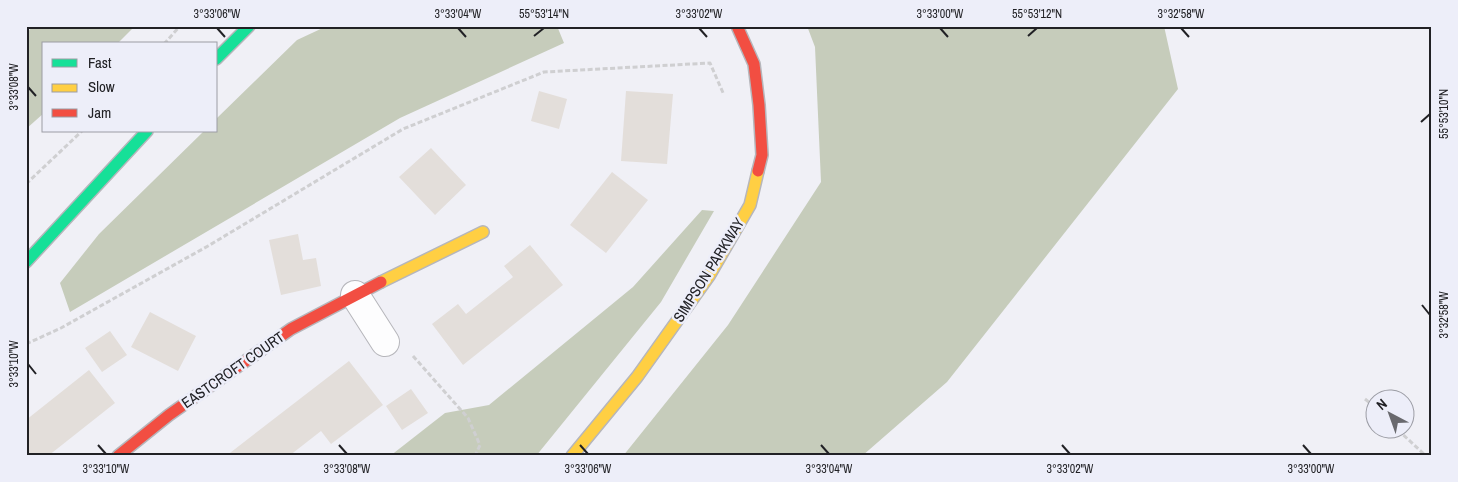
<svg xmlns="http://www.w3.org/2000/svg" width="1458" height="482" font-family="'Archivo Narrow',sans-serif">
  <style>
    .forest { fill: #c6ccbb }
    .building { fill: #e3deda }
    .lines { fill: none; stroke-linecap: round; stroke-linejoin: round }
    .street-casing { stroke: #b6b6bb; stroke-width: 30 }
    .fast-casing { stroke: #b6b6bb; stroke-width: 14 }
    .slow-casing { stroke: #b6b6bb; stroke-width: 14 }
    .jam-casing { stroke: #b6b6bb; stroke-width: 14 }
    .path { stroke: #cfcfd1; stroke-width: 3; stroke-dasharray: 5 2.5; stroke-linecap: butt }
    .street { stroke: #fdfdfe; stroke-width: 28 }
    .fast { stroke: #16e098; stroke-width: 11 }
    .slow { stroke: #ffcf43; stroke-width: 11 }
    .jam { stroke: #f24e42; stroke-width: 11 }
    .ticks { fill: none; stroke: #212125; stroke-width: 2 }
    .labels { text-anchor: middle; stroke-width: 5; stroke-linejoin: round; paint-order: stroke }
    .street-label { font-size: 15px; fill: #212125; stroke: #edeef9 }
    .neatline { fill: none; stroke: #212125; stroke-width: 2 }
    .ticks-label { font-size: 12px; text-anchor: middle; fill: #212125 }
  </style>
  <rect width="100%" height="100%" fill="#f0f0f6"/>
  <path class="forest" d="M33,26h102l-18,18h-73v69l-18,16v-95z
    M327,26h230l7,17 -164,75 -330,194 -10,-29 39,-49 105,-103h12v-12l81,-79z
    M807,26h357l14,63 -231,293 -85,74h-86l-3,-2 -2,2h-148l105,-131 93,-143 -6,-135z
    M702,210l12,1 -53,91 -125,154h-146l55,-43 44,-8 144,-118z"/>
  <path class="building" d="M539,91l28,8 -8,30 -28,-8z
    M626,91l47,3 -6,70 -46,-3z
    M431,148l35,37 -31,30 -36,-38z
    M612,172l36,28 -42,53 -36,-28z
    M298,234l5,26 13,-2 5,28 -40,9 -12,-55z
    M530,245l33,40 -100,80 -31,-41 26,-20 8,10 47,-37 -9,-11z
    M150,312l46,24 -18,35 -47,-24z
    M110,331l17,24 -25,17 -17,-24z
    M349,361l34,44 -52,39 -10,-13 -32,25h-63z
    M89,370l26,33 -67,53h-22v-36z
    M411,389l17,24 -26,17 -16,-24z"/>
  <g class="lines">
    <g class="street-casing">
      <path id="street" d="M355,295l30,47"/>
    </g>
    <g class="fast-casing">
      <path id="fast" d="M216,59l33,-33
        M26,262l121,-131"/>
    </g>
    <g class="slow-casing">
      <path id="slow" d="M381,282l102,-50
        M572,456l65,-79 72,-101 41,-71 8,-34"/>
    </g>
    <g class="jam-casing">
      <path id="jam" d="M737,26l17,38 5,41 3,50 -4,16
        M118,456l51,-41 122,-86 90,-47"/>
    </g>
    <path class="path" d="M164,44l16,-18
      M26,184l56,-53
      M26,344l35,-16 147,-82 195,-117 141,-57 166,-9 14,32
      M413,356l55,62 12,27 -5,11
      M1365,399l11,9
      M1398,430l28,26"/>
    <use href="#street" class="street"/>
    <use href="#fast" class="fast"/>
    <use href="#slow" class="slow"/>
    <use href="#jam" class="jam"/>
  </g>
  <path class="ticks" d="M217,28l8,9M458,28l8,9M699,28l8,9M940,28l8,9M1181,28l8,9M534,36l10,-8M1028,36l9,-8M28,87l8,9M1421,122l9,-8M1422,305l8,10M28,364l8,10M98,445l8,9M339,445l8,9M580,445l8,9M821,445l8,9M1062,445l8,9M1303,445l8,9"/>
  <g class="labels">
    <g class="street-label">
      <text transform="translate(709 270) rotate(-58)" y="5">SIMPSON PARKWAY</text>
      <text transform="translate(233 370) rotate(-35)" y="5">EASTCROFT COURT</text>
    </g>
  </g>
  <rect width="1458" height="482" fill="none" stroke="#edeef9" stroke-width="55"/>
  <rect x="42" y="42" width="175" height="90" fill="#edeef9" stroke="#9b9ca4"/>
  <rect x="52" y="59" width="25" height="8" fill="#16e098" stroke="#9b9ca4"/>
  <text x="88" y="68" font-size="15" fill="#212125">Fast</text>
  <rect x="52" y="84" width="25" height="8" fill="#ffcf43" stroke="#9b9ca4"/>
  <text x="88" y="92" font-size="15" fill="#212125">Slow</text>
  <rect x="52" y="109" width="25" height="8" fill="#f24e42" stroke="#9b9ca4"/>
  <text x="88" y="118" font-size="15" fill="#212125">Jam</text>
  <g transform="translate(1390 414) rotate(319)"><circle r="24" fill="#edeef9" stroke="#9b9ca4"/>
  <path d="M0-4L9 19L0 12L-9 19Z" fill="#69696e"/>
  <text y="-8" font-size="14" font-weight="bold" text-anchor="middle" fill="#212125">N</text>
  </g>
  <rect x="28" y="28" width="1402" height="426" class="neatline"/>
  <g class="ticks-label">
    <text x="217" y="18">3°33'06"W</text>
    <text x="458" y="18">3°33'04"W</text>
    <text x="544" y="18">55°53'14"N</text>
    <text x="699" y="18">3°33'02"W</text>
    <text x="940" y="18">3°33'00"W</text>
    <text x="1037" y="18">55°53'12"N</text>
    <text x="1181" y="18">3°32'58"W</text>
    <text transform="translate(14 87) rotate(-90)" y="4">3°33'08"W</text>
    <text transform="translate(1444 114) rotate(-90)" y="4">55°53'10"N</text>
    <text transform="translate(1444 315) rotate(-90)" y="4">3°32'58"W</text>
    <text transform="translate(14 364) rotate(-90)" y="4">3°33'10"W</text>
    <text x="106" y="473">3°33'10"W</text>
    <text x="347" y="473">3°33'08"W</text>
    <text x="588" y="473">3°33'06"W</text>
    <text x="829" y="473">3°33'04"W</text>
    <text x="1070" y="473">3°33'02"W</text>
    <text x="1311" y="473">3°33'00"W</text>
  </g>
</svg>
